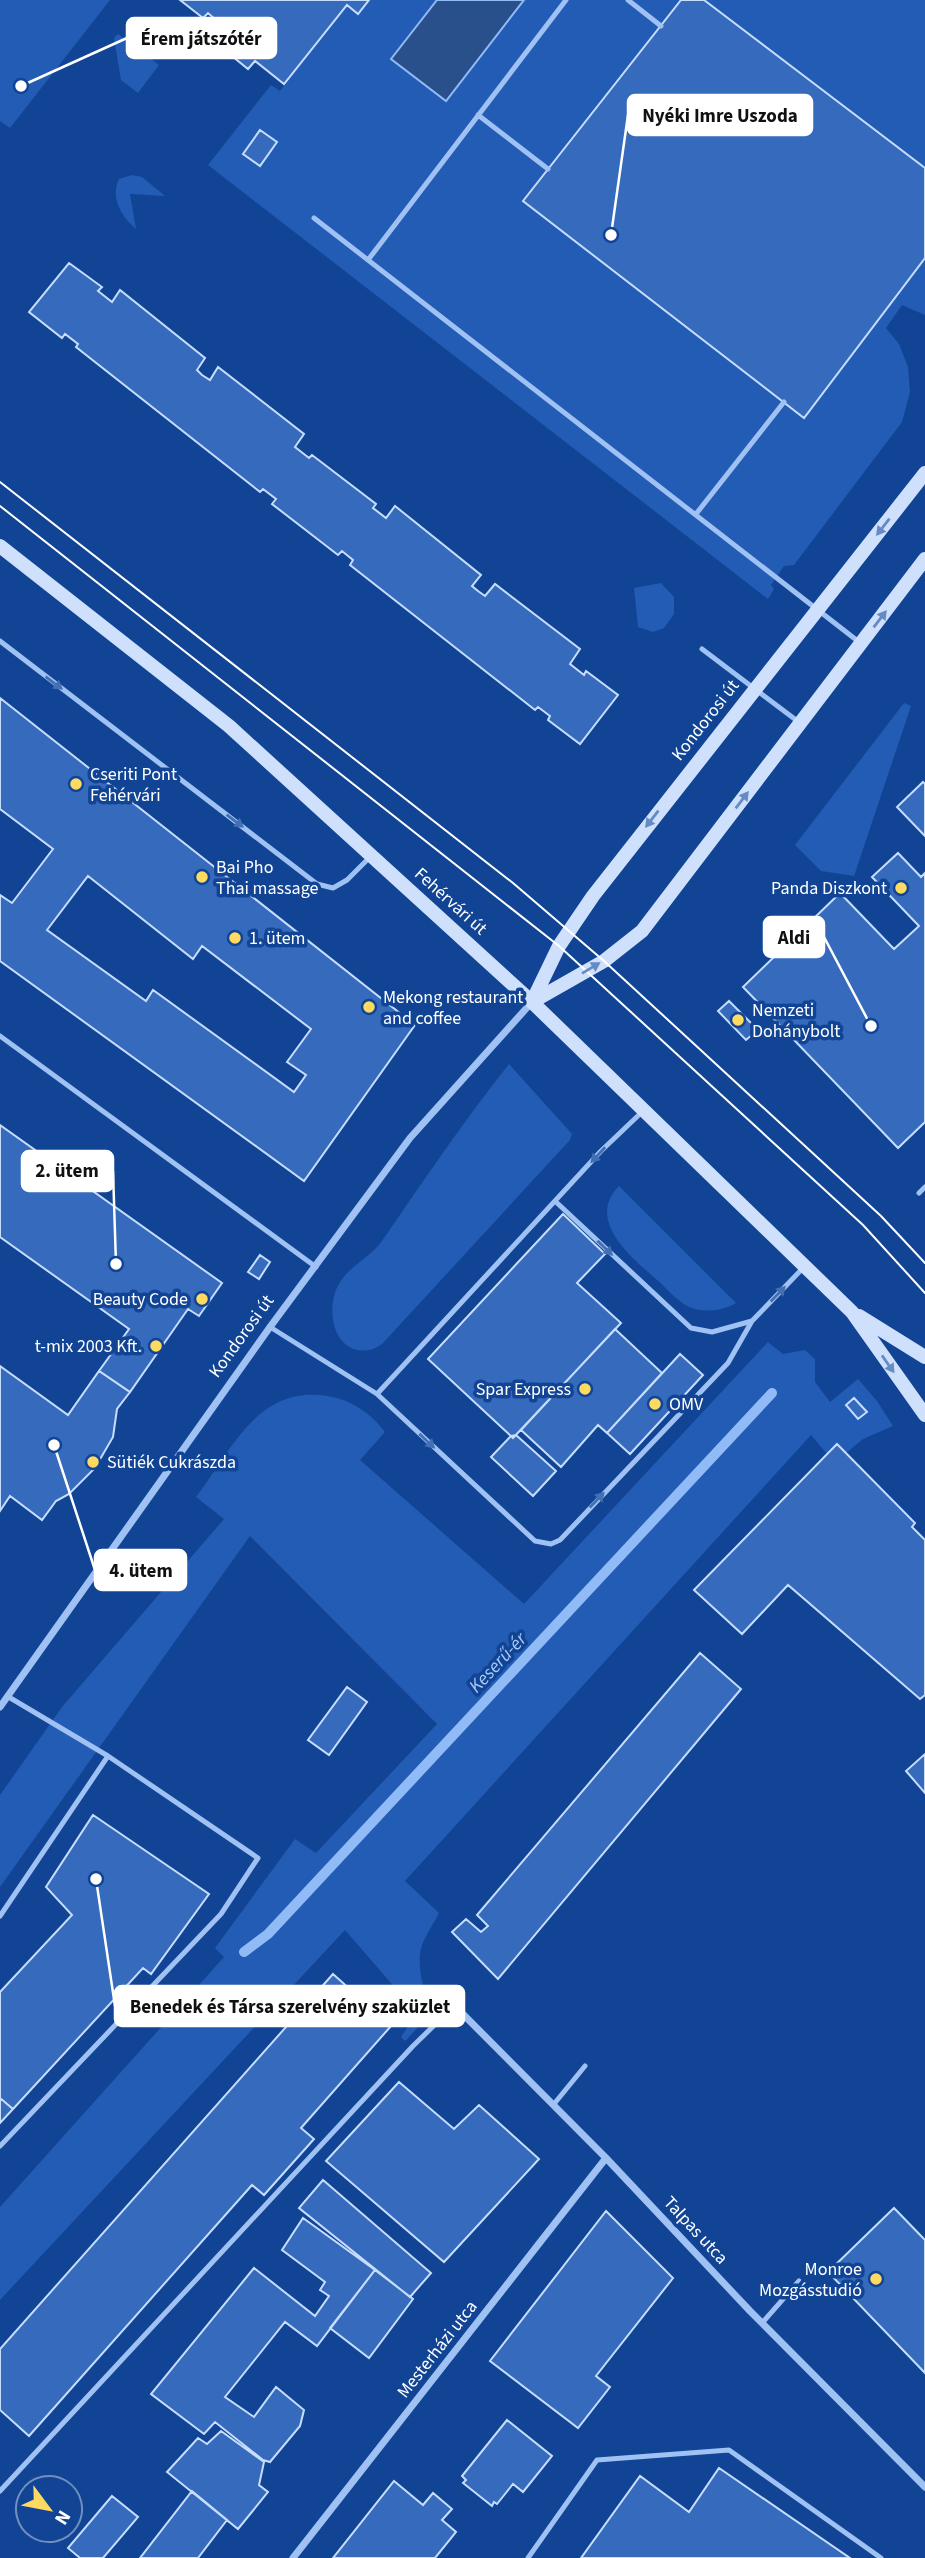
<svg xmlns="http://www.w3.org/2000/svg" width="925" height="2558" font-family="'Source Sans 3',sans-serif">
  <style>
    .green { fill: #235cb4 }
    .water { fill: #2a508c; stroke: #91bbf6; stroke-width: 2 }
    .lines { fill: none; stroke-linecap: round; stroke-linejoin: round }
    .stream { stroke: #91bbf6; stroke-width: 10 }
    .building { fill: #356abc; stroke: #c7ddfd; stroke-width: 2; fill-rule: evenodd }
    .lane { stroke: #9fc1f3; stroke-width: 5 }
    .street { stroke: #9fc1f3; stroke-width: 7 }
    .secondary { stroke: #cfe0fd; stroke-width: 14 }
    .tram { stroke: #fff; stroke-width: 2 }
    .oneway { fill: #668ac3 }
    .oneway2 { fill: #4370b5 }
    .poi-dot { fill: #ffda61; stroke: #114494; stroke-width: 2.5 }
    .labels { text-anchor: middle; stroke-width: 7; stroke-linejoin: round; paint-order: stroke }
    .street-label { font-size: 18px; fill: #fff; stroke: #114494 }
    .poi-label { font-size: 18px; fill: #fff; stroke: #114494; text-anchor: start }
    .water-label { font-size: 19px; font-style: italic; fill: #abcbfa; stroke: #114494 }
    .leader { fill: none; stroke: #fff; stroke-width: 2.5 }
    .callout-dot { fill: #fff; stroke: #114494; stroke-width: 2.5 }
    .callout { fill: #fff; stroke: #fff; stroke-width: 2.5 }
    .callout-label { font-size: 19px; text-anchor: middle; font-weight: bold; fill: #111 }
  </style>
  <rect width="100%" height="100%" fill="#114494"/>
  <path class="green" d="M0,0h110l-100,128 -10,-7z
    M369,0h556v315l-23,-10 -16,23 13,16 9,23 2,25 -8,30 -108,143 -10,1 -13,19 3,4 -6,10 -560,-434 63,-80 9,6 67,-86z
    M118,34l41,31 -21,28 -17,-13 -7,-42z
    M132,175l10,2 23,19 -35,-2 6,35c-15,-13 -26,-31 -17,-50z
    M661,583l13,14v17l-10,14 -11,4 -15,-5 -4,-39z
    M904,703l7,3 -57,170 -33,-5 -26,-26z
    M509,1064l63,70 -2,6 -187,203c-7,6 -16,9 -25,7 -24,-4 -30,-37 -23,-57 8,-26 35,-33 49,-55 40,-58 81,-119 125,-174z
    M619,1186l117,117c-13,8 -32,10 -47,4 -12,-6 -23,-19 -33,-28 -24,-21 -71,-59 -37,-93z
    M768,1342l15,12 22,-4 10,9v23l15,20 28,-23 19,22 16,25 -30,13 -17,14 -9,-9 -10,10 -16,-19 -406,446 34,32c-6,12 -18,28 -19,41 -3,43 24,50 -15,87l-4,-4 16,-24 -72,-83 -345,370v-93l224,-250 -9,-9 80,-109 21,14 121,-129 -187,-188 -250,351v-92l62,-88 162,-188 -28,-22c36,-48 62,-112 131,-101 23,3 45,18 58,36l-25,28 164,144z"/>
  <path class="water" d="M437,0h87l-78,101 -55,-42z"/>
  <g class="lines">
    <path class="stream" d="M244,1952l24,-18 504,-541"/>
  </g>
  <path class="building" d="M180,0h189l-11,14 -11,-9 -63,79 -29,-23 -7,8 -37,-30 12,-13 -15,-13 -5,5z
    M681,0h23l221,168v90l-121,160 -281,-217z
    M260,130l17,12 -17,24 -17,-12z
    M69,263l33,24 -4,4 14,11 8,-12 85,68 -8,12 5,5 8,5 8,-13 86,67 -9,13 14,11 3,-3 64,49 -3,4 13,10 9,-12 86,69 -9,11 6,5 7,5 10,-12 85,65 -10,15 14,11 2,-4 32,24 -38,49 -32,-24 2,-4 -12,-9 -3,3 -185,-145 3,-5 -11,-9 -4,4 -66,-51 4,-5 -13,-10 -3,3 -184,-145 2,-3 -13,-10 -3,4 -33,-26z
    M0,698l415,327 -111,156 -304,-220v-66l12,8 41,-54 -53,-40zM88,876l105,83 9,-13 109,83 -24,33 19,13 -12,17 -141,-102 -7,11 -99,-71z
    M923,782l2,2v52l-28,-29z
    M898,853l23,24 4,-4v249l-27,26 -155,-161 97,-94 54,56 25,-23 -47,-49z
    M729,1001l29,29 -12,10 -28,-29z
    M0,1125l222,158 -23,33 -11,-7 -58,83 -31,-21 30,-42 -129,-92z
    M563,1214l42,40 -28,29 44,40 -108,115 -85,-79z
    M260,1255l10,7 -11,17 -11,-7z
    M615,1329l47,44 -55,60 -9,-8 -37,42 -40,-37z
    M680,1354l23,21 -73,79 -23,-21z
    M0,1366l68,49 31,-44 31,21 -13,17 -4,28 -18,31 -26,26 -13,7 -14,19 -32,-24 -10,15z
    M854,1398l13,14 -9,7 -12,-14z
    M516,1435l40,36 -23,25 -42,-39 20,-21z
    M837,1444l78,79 -3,4 13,13v155l-5,4 -132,-114 -46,49 -48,-44z
    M700,1653l41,36 -243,290 -46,-47 14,-13 15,13 7,-6 -11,-11z
    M347,1687l20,15 -38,53 -21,-15z
    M925,1754v39l-19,-22z
    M93,1815l116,79 -58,80 -8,-6 -130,141 -13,-11v-106l72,-77 -26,-28z
    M333,1974l58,52 -90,102 13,11 -50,56 -12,-10 -223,251 -29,-26v-61z
    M399,2082l55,47 25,-24 60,54 -95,103 -118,-101z
    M0,2098l13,11 -13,14z
    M323,2180l108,93 -21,24 -111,-89z
    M894,2208l31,32v133l-97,-101z
    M606,2211l67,67 -77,98 14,11 -32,41 -88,-67z
    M303,2218l72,52 -58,76 -32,-24 -60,75 29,20 22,-30 28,23 -4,16 -30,36 -7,-2 -48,-38 -11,12 -53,-40 103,-126 61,48 14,-20 -9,-6 5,-8 -43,-32z
    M375,2270l38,29 -44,59 -39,-30z
    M507,2420l45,36 -29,36 -10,-8 -16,20 -3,-2 -2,4 -29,-23 3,-3 -4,-4z
    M221,2431l43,31 -5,23 9,7 -30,37 -71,-57 31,-34 9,6z
    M719,2468l131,90h-269l59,-82 49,36z
    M394,2481l29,24 10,-12 19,16 -10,11 14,12 -21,26h-102z
    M192,2491l35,29 -29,38h-58z
    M112,2496l26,21 -35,41h-23l-12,-10z"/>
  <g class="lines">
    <path class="lane" d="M628,0l33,26
      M478,115l70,54
      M314,218l545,424
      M368,260l198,-260
      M696,514l88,-112
      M0,641l317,243 16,4 14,-8 24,-24
      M702,649l98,74
      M0,1036l316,231
      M919,1193l6,-6
      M555,1201l136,127 21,4 40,-11
      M270,1327l107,67 224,-243 42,-40
      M377,1394l158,147 16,3 9,-4 168,-177 24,-42 52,-54
      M0,1916l108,-160
      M554,2104l31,-38
      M0,2146l221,-232 37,-56 -150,-102 -101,-60
      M762,2323l37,-42
      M0,2491l413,-445 42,-41
      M528,2558l69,-98 132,-10 152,108"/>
    <path class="street" d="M0,1707l270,-380 140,-189 122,-136
      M444,1995l162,163 144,153 175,176
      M293,2558l313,-400"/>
    <path class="secondary" d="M0,546l229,180 303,276 320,310 73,103
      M532,1002l27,-56 34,-50 332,-423
      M532,1002l72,-41 38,-30 283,-372
      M859,1316l66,41"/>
    <path class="tram" d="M0,482l513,401 91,78 277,255 44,47
      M0,506l559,440 304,279 62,68"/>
  </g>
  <defs><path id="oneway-solid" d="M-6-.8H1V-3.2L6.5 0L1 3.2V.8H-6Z" transform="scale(1.75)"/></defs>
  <g class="oneway">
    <use href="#oneway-solid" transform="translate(883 527) rotate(128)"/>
    <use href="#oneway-solid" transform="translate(880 619) rotate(-53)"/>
    <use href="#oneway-solid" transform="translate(742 800) rotate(-53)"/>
    <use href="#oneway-solid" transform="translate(652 819) rotate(128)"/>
    <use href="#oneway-solid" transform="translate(591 968) rotate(-31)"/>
    <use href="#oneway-solid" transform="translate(888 1364) rotate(55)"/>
  </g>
  <g class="oneway2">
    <use href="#oneway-solid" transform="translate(54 683) rotate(37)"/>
    <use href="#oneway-solid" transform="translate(235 821) rotate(37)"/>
    <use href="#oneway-solid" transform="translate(598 1155) rotate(133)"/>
    <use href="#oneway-solid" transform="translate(605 1248) rotate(44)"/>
    <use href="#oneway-solid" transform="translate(778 1294) rotate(-46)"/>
    <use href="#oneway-solid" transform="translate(427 1441) rotate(43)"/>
    <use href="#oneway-solid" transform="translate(597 1500) rotate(-46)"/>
  </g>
  <g class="poi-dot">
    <circle cx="76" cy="784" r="7"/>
    <circle cx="202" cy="877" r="7"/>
    <circle cx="901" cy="888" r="7"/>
    <circle cx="235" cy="938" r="7"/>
    <circle cx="369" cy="1007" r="7"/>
    <circle cx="738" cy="1020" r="7"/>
    <circle cx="202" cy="1299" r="7"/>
    <circle cx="156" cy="1346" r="7"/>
    <circle cx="585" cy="1389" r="7"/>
    <circle cx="655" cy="1404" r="7"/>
    <circle cx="93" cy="1462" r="7"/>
    <circle cx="876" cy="2279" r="7"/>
  </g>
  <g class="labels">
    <g class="street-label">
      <text transform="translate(705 720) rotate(-52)" y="6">Kondorosi út</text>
      <text transform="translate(451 901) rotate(42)" y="6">Fehérvári út</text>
      <text transform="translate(241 1336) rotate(-54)" y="6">Kondorosi út</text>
      <text transform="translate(696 2230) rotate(47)" y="6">Talpas utca</text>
      <text transform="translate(437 2349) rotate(-52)" y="6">Mesterházi utca</text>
    </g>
    <g class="poi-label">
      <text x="90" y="780">Cseriti Pont<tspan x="90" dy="21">Fehérvári</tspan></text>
      <text x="216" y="873">Bai Pho<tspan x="216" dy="21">Thai massage</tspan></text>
      <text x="887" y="894" text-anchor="end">Panda Diszkont</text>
      <text x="249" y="944">1. ütem</text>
      <text x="383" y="1003">Mekong restaurant<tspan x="383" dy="21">and coffee</tspan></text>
      <text x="752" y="1016">Nemzeti<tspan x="752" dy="21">Dohánybolt</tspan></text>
      <text x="188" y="1305" text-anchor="end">Beauty Code</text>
      <text x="142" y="1352" text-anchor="end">t-mix 2003 Kft.</text>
      <text x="571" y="1395" text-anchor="end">Spar Express</text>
      <text x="669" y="1410">OMV</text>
      <text x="107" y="1468">Sütiék Cukrászda</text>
      <text x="862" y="2275" text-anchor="end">Monroe<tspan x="862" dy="21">Mozgásstudió</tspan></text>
    </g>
    <g class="water-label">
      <text transform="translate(497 1662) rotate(-47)" y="7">Keserű-ér</text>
    </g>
  </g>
  <path class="leader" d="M21 86L127 38M611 235L628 115M871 1026L824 937M116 1264L113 1171M54 1445L95 1570M96 1879L115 2006"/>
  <g class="callout-dot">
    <circle cx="21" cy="86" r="7"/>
    <circle cx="611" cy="235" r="7"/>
    <circle cx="871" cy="1026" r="7"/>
    <circle cx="116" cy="1264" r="7"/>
    <circle cx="54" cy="1445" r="7"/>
    <circle cx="96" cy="1879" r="7"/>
  </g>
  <g class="callout">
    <rect x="127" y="18" width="149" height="40" rx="7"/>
    <rect x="628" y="95" width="184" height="40" rx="7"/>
    <rect x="764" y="917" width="60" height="40" rx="7"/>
    <rect x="22" y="1151" width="91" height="40" rx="7"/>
    <rect x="95" y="1550" width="91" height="40" rx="7"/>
    <rect x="115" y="1986" width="349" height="40" rx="7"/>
  </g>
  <g class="callout-label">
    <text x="201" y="45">Érem játszótér</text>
    <text x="720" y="122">Nyéki Imre Uszoda</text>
    <text x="794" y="944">Aldi</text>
    <text x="67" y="1177">2. ütem</text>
    <text x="141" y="1577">4. ütem</text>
    <text x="290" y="2013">Benedek és Társa szerelvény szaküzlet</text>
  </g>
  <g transform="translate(49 2509) rotate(122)"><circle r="33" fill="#114494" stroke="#708fbf" stroke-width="2"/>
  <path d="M0-5L12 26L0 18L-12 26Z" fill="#ffda61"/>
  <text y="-10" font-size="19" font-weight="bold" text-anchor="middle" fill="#ffffff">N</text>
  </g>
</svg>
